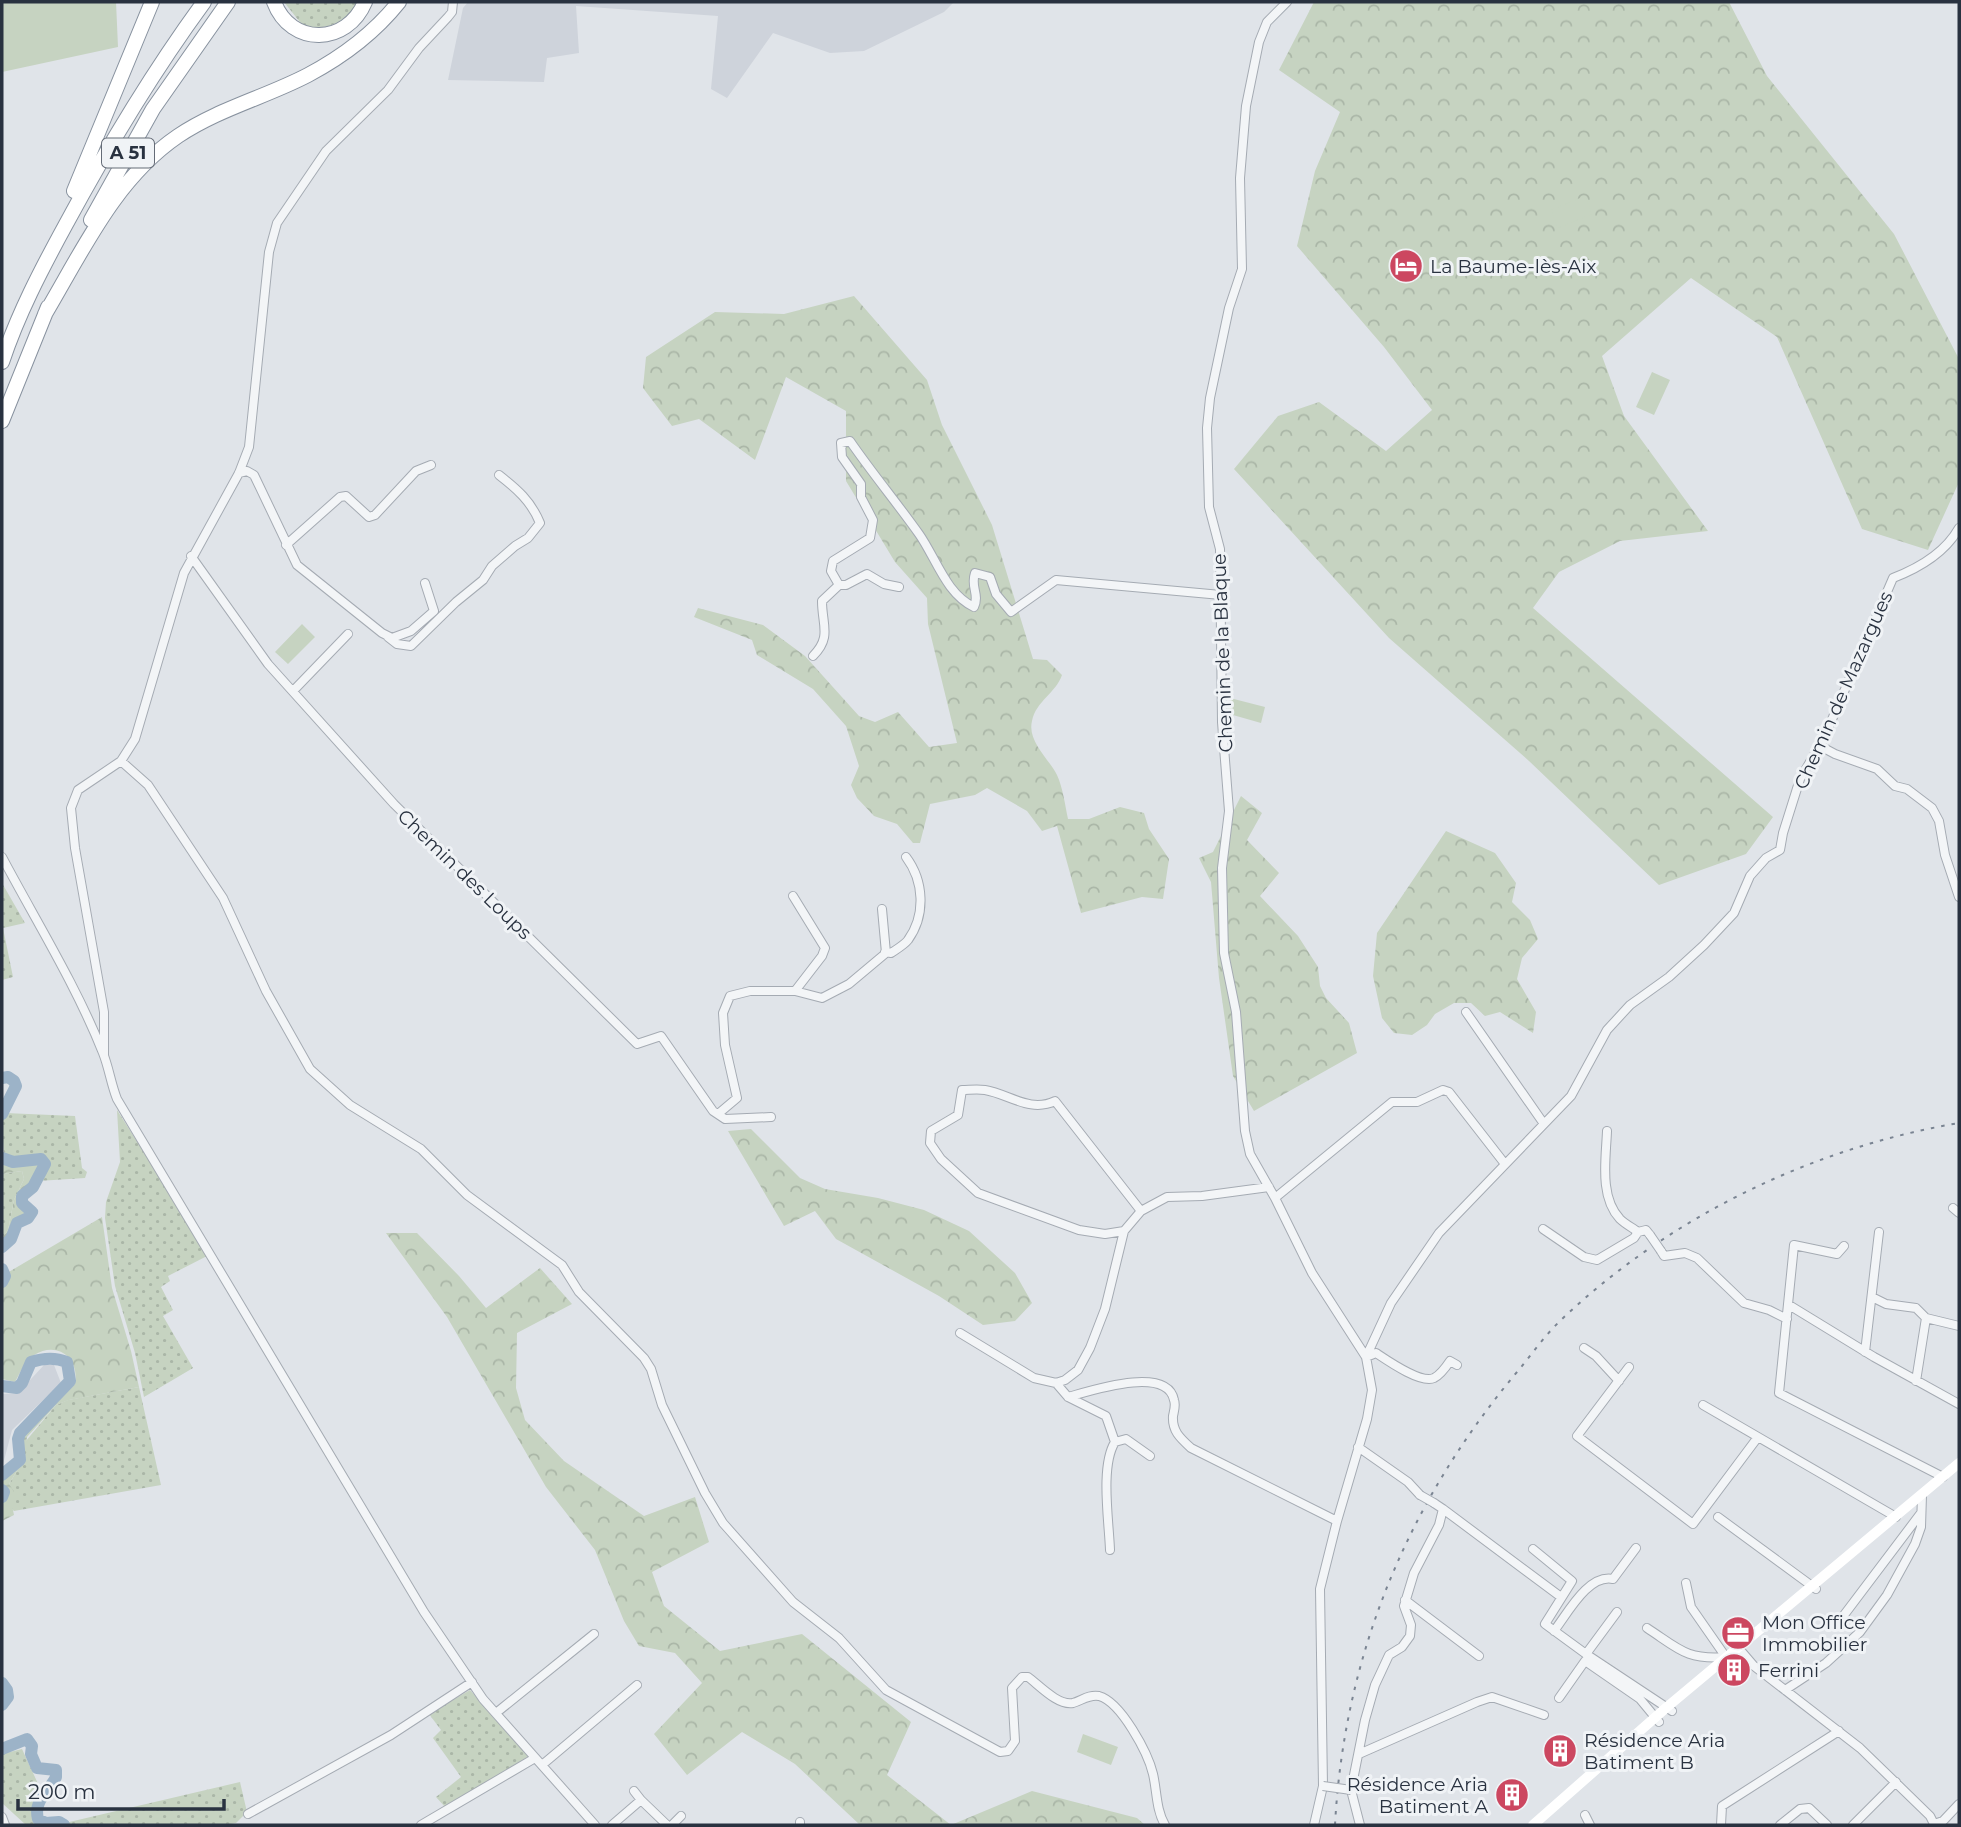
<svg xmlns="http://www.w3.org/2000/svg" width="1961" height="1827" font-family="Montserrat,sans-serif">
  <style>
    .built { fill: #ced3db }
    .grass { fill: url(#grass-dots) }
    .forest { fill: url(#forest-crowns) }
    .pitch { fill: #c6d3c1 }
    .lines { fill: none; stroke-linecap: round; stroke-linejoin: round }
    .river { stroke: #9cb3c8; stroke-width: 12 }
    .minor-casing { stroke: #a5abb3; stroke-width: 10 }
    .motorway-casing { stroke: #88929f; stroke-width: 16 }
    .minor { stroke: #f3f5f7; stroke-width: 8 }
    .secondary { stroke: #fff; stroke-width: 10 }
    .motorway { stroke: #fff; stroke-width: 14 }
    .rail { stroke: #7a8492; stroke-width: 2; stroke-dasharray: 3.5 7; stroke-linecap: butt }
    .minor-bridge-casing { stroke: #a5abb3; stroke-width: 10; stroke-linecap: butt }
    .minor-bridge { stroke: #f3f5f7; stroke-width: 8 }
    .labels { text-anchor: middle; stroke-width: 6; stroke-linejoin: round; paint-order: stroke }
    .shield { fill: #f0f3f6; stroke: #656c77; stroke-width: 2 }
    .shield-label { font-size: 18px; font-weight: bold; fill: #293240 }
    .poi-label { font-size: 19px; fill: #293240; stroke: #f0f3f6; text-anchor: start }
    .street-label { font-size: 19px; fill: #293240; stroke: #f0f3f6 }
  </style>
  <defs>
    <pattern id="grass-dots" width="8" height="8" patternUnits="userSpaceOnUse" patternTransform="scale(1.75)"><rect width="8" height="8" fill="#c6d3c1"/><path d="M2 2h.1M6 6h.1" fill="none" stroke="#aab6a7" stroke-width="1.8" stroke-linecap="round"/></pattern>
    <pattern id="forest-crowns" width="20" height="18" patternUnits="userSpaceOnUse" patternTransform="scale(1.75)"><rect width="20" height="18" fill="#c6d3c1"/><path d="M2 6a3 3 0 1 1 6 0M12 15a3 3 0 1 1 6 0" fill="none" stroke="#aab6a7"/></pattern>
  </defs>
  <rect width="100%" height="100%" fill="#e0e4e9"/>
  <path class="built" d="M468,2h486l-10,10 -80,39 -34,2 -57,-20 -46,65 -16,-9 7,-73 -142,-10 3,47 -32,5 -3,24 -96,-2 15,-72z
    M44,1365h10l7,18 -49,47 -10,38v-74l16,-1z"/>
  <path class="grass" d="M284,2h75c-14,21 -31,29 -56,24z
    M2,883l23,40 -22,5 10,49 -11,3z
    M117,1110l92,145 -41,21 2,5 -9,6 12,23 -10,6 30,52 -49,29 -9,-44 -20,-67 -10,-68 1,-16 14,-40z
    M5,1113l70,3 7,52 5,4 -2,6 -47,3 9,-16 -5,-7c-13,-4 -23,3 -38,-1l-2,-33z
    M22,1171l2,8 -10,21 -6,30 -6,8v-64z
    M139,1387l22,98 -147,26 -3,-3 -2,-24 15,-25 1,-17 31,-37 12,-5z
    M470,1690l59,66 -83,52 -10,-11 25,-20 -28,-39 8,-8 -12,-16z
    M22,1749l18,39c-6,10 -9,19 -6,31l8,5 21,1h-37l-24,-22v-49z
    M240,1782l7,30 -11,11 -11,2h-159l-1,-2z"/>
  <path class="forest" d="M1314,2h415l38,74 127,158 65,125v123l-31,68 -66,-21 -85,-192 -86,-59 -89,78 22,60 84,115 -88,10 -61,31 -26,36 240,209 -27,37 -87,31 -130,-124 -140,-123 -155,-169 44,-53 41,-14 67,49 46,-41 -48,-63 -87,-101 18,-75 25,-59 -61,-42z
    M854,296l73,84 15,45 50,100 41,134 14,1 15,15c-6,18 -26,26 -30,46 -5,20 17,38 25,54 6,13 8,30 11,44h21l31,-12 24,6 5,16 20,30 -6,40 -21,-2 -61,16 -24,-87 -15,5 -15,-20 -40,-23 -12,7 -45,9 -10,39h-7l-16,-19 -23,-8 -17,-18 -6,-13 8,-19 -13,-40 -33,-37 -56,-34 -5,-15 -58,-23 4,-9 65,17 42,31 54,60 16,6 23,-10 31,35 28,-4 -29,-119 -1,-26 -32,-36 -49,-81v-70l-60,-34 -31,83 -56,-41 -27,7 -29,-38 3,-31 69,-45 69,2z
    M1241,796l21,17 -15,27 32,33 -19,23 38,40 20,31 2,19 6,12 23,25 8,30 -103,58 -21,-35 -14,-98 -8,-96 -12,-24 14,-6z
    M1446,831l49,22 21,30 -4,19 18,18 8,19 -16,19 -5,21 19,33 -3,21 -33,-21 -15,4 -14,-13h-17l-19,11 -8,11 -15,10 -18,-2 -12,-15 -9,-42 4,-43z
    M751,1129l49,49 25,11 53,9 46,12 45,21 46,42 17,30 -17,18 -32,4 -44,-29 -103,-57 -21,-28 -31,15 -56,-95z
    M2,1159l12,5 25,-3 4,4 -11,19 -10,9 -1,13 9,7 -14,9 -8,18 -6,4v-6l6,-8 6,-30 10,-21 -2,-8 -20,3z
    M102,1217l10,71 19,63 8,36 -70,13 -13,5 -29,32 -3,22 -15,25 8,12 -6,5 3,14 -12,6v-20l5,-11 -5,-3v-10l12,-7 8,-10 -3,-22 56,-54c5,-25 -17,-44 -41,-29 -9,6 -14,18 -19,27l-13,-3v-94l5,-12z
    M386,1233h31l42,43 27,32 54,-40 32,36 -55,29 -1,55 9,32 39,41 80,55 51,-19 14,45 -57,30 12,34 56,45 82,-17 109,88 -24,53 64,50 81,-34 105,27 8,7h-285l-65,-61 -53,-32 -55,43 -33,-41 48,-51 -27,-30 -36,-7 -15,-25 -29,-71 -49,-63 -99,-170z"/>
  <path class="pitch" d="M2,2h114l2,45 -116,25z
    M1585,196l7,18 -34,14 -7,-18z
    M1652,372l18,8 -16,35 -18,-8z
    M302,624l13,13 -27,27 -13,-12z
    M1230,698l35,9 -4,16 -35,-10z
    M1083,1734l35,13 -7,18 -34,-13z"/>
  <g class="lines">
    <path class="river" d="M2,1078l6,-1 6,4 2,5 -14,28
      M2,1158l11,4 28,-3 4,5 -12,23 -11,9v7l10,9 -4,6 -11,5 -6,16 -9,8
      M2,1269l3,7 -3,6
      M2,1386l15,2 5,-5 9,-21c12,-4 24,-5 36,0l3,19 -50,52 -2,6 2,21 -18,15
      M2,1490l2,2 -2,5
      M2,1683l5,7 1,7 -6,8
      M2,1749l25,-10 5,7 -1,8 6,14 19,2v7c-7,15 -23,23 -18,42l8,4 13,-1 5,3"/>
    <g class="minor-casing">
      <path id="minor" d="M1287,2l-20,20 -8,20 -13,64 -6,72 2,91 -13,39 -19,90 -3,30 2,79 11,42 2,173 7,89 -7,57 2,85 12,59 9,119 5,23 25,44 37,75 54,84 6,33 -5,29 -30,102 -17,68 3,197 -9,39
        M239,473l8,-2 7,4 43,90 85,68 10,5 19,-7 23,-20 -9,-28
        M286,545l54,-48 6,-1 23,21 6,-2 41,-44 15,-6
        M191,556l77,108 126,140 243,240 24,-8 52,75 12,8 46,-2
        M899,587l-15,-3 -17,-10 -21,11h-7l-8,-14 2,-10 37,-23 3,-18 -12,-23v-13l-19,-27 -1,-14 9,-2c22,32 47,62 69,93 17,24 27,60 55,73 6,-13 -4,-20 1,-34l15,4 6,17 15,18 45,-32 165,15
        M388,637l9,7 14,2 45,-44 27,-22 9,-14 23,-20 13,-8 12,-15c-9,-22 -23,-34 -41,-48
        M813,656c19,-19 9,-31 9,-55l17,-16
        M293,691l55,-57
        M1820,746l15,8 42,15 18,17 12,3 25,19 7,13 6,34 14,42
        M121,761l27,24 75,113 43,93 44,78 40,36 71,44 46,46 95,70 17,27 65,66 7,11 11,36 43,88 18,30 70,79 46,36 47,52 114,62 8,-1 7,-10 -3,-53 10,-11h6c11,8 30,29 45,26 8,-2 16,-9 26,-7 22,6 49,57 54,78 4,17 3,36 12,51
        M2,857c34,64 74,128 101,196 6,15 8,31 14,46l307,513 59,87 112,126
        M885,952l6,1c6,-4 13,-8 17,-13 18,-25 16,-59 -2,-83
        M795,991l27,7 27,-14 37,-31 -4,-44
        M1466,1012l78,112
        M104,1055v-43l-29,-164 -4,-40 7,-18 43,-29 14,-22 49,-166 55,-100 10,-26 20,-195 8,-29 49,-72 62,-61 31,-42 29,-31 4,-5 1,-10
        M718,1114l19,-16 -12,-53 -2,-32 7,-17 20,-5h45l27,-35 3,-8 -32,-52
        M1607,1131c-1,27 -8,66 13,88 5,5 13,9 18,13l8,-2 4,5
        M1275,1198l117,-96h25l26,-12 6,2 56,72
        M1953,1208l6,5
        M1543,1229l41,28 13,3 37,-22 4,-6
        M1124,1231l-19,3 -26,-4 -101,-37 -37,-34 -11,-16 1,-12 27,-16 4,-25c7,0 15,-1 23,0 24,4 45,23 70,11l86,110
        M1844,1246l-7,8 -43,-9 -15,148 164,84
        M1661,1251l3,5 21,-3 12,5 47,45 25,7 18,9
        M1872,1297l14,7 30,4 10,10 33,8
        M1789,1305l85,52 85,47
        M960,1333l74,45 22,5 9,-3 13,-10 12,-22 15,-39 19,-78 17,-20 26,-14 35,-1 67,-9
        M1584,1348l12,8 23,25
        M1865,1352l14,-120
        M1366,1357l25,-54 48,-70 132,-137 36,-66 23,-25 39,-28 35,-32 30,-32 16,-37 16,-18 14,-8 3,-17 17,-54 24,-41 69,-160c26,-10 52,-25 66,-50
        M1366,1357l10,-4c12,8 45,31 58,25 6,-3 12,-11 16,-17l7,4
        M1629,1367l-52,69 116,88 65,-87
        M1916,1381l10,-63
        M1056,1383l12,14 38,19 9,26
        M1068,1397c22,-6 99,-32 106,3 2,5 0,11 -1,16 -1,15 7,22 18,32l146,73
        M1703,1405l193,112
        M1358,1447l50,35 12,13
        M1443,1509l118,88
        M1718,1517l98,72
        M1533,1549l39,32 -27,43 41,30 86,57
        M1110,1550c-1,-29 -10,-84 5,-108l11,-3 24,17
        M1686,1583l5,24 39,56
        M1405,1600l74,56
        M1841,1619l80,-106
        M1647,1628c32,21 39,32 79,29
        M1554,1631c14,-18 34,-57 59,-52l23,-31
        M1586,1654l31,-42
        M1754,1666l-12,-14 -7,-2 1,7 18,9 106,82 70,68 4,8
        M1785,1690l41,-27 34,-31 27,-37 28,-51 6,-17 1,-32
        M1559,1698l26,-37 55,38 19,23
        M496,1713l98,-79
        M1359,1754l118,-52 15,-5 52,18
        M542,1765l95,-80
        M641,1800l26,25
        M248,1814l143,-79 81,-53
        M1585,1815l5,10
        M2,1817l3,8
        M1934,1824l9,-3 16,-17
        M421,1825l114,-67
        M612,1825l29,-25 -7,-9
        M672,1825l9,-9
        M800,1825v-3
        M1360,1825l-9,-35 14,-70 10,-35 14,-30 13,-8 8,-11 1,-11 -7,-19 10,-33 25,-48 4,-16 -9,-6
        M1721,1825l1,-19 117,-75
        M1780,1825l20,-16 9,-1 18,17
        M1853,1825l43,-43"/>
    </g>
    <g class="motorway-casing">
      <path id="motorway" d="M274,2c17,45 73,43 91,0
        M74,191l78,-189
        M91,220l62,-111 75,-107
        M45,314c38,-64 70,-135 133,-178 40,-27 88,-39 130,-61 34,-18 67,-43 91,-73
        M2,362c16,-48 39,-92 63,-136 42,-78 87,-153 139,-224
        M2,421l46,-114"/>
    </g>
    <use href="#minor" class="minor"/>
    <path class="secondary" d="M1533,1825l134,-118 292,-244"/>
    <use href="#motorway" class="motorway"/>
    <path class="rail" d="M1335,1825c9,-170 73,-323 182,-453 15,-18 28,-37 45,-53 109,-103 250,-171 397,-196"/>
    <g class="minor-bridge-casing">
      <path id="minor-bridge" d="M1650,1235l11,16
        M1420,1495l14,8
        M1323,1786l28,4"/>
    </g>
    <use href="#minor-bridge" class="minor-bridge"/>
  </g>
  <defs>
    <g id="hotel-disc" transform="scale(1.75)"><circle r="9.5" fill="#cc4760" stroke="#f0f3f6"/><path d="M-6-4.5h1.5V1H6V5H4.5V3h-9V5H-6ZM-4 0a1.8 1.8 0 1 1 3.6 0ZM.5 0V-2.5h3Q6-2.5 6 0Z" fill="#fff"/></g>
    <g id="office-disc" transform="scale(1.75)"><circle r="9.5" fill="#cc4760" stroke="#f0f3f6"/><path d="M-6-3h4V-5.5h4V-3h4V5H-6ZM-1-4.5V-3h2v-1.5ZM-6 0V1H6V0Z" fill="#fff"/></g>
    <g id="building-disc" transform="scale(1.75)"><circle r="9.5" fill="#cc4760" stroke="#f0f3f6"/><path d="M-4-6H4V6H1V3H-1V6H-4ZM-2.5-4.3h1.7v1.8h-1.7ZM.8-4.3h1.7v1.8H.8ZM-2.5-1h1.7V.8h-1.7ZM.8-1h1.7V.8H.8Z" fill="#fff"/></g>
  </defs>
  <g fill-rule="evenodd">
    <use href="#hotel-disc" x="1406" y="266"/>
    <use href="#office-disc" x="1738" y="1633"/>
    <use href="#building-disc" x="1734" y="1670"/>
    <use href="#building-disc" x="1560" y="1751"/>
    <use href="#building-disc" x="1512" y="1795"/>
  </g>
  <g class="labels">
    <rect class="shield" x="102" y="138.5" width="52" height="29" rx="5"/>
    <g class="shield-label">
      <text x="128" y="159">A 51</text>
    </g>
    <g class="poi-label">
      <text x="1430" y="273">La Baume-lès-Aix</text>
      <text x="1762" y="1629">Mon Office<tspan x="1762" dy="22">Immobilier</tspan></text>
      <text x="1758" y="1677">Ferrini</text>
      <text x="1584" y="1747">Résidence Aria<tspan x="1584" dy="22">Batiment B</tspan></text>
      <text x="1488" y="1791" text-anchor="end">Résidence Aria<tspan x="1488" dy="22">Batiment A</tspan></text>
    </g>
    <g class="street-label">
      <text transform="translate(1222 653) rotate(-92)" y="7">Chemin de la Blaque</text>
      <text transform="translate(1843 690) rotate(-66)" y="7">Chemin de Mazargues</text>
      <text transform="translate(465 874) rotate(44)" y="7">Chemin des Loups</text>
    </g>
  </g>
  <rect width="1961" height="1827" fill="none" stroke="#293240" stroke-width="7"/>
  <path d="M18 1799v10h206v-10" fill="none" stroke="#293240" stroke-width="3.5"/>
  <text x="28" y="1799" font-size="21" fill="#293240" stroke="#f0f3f6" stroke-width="5" paint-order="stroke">200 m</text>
</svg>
